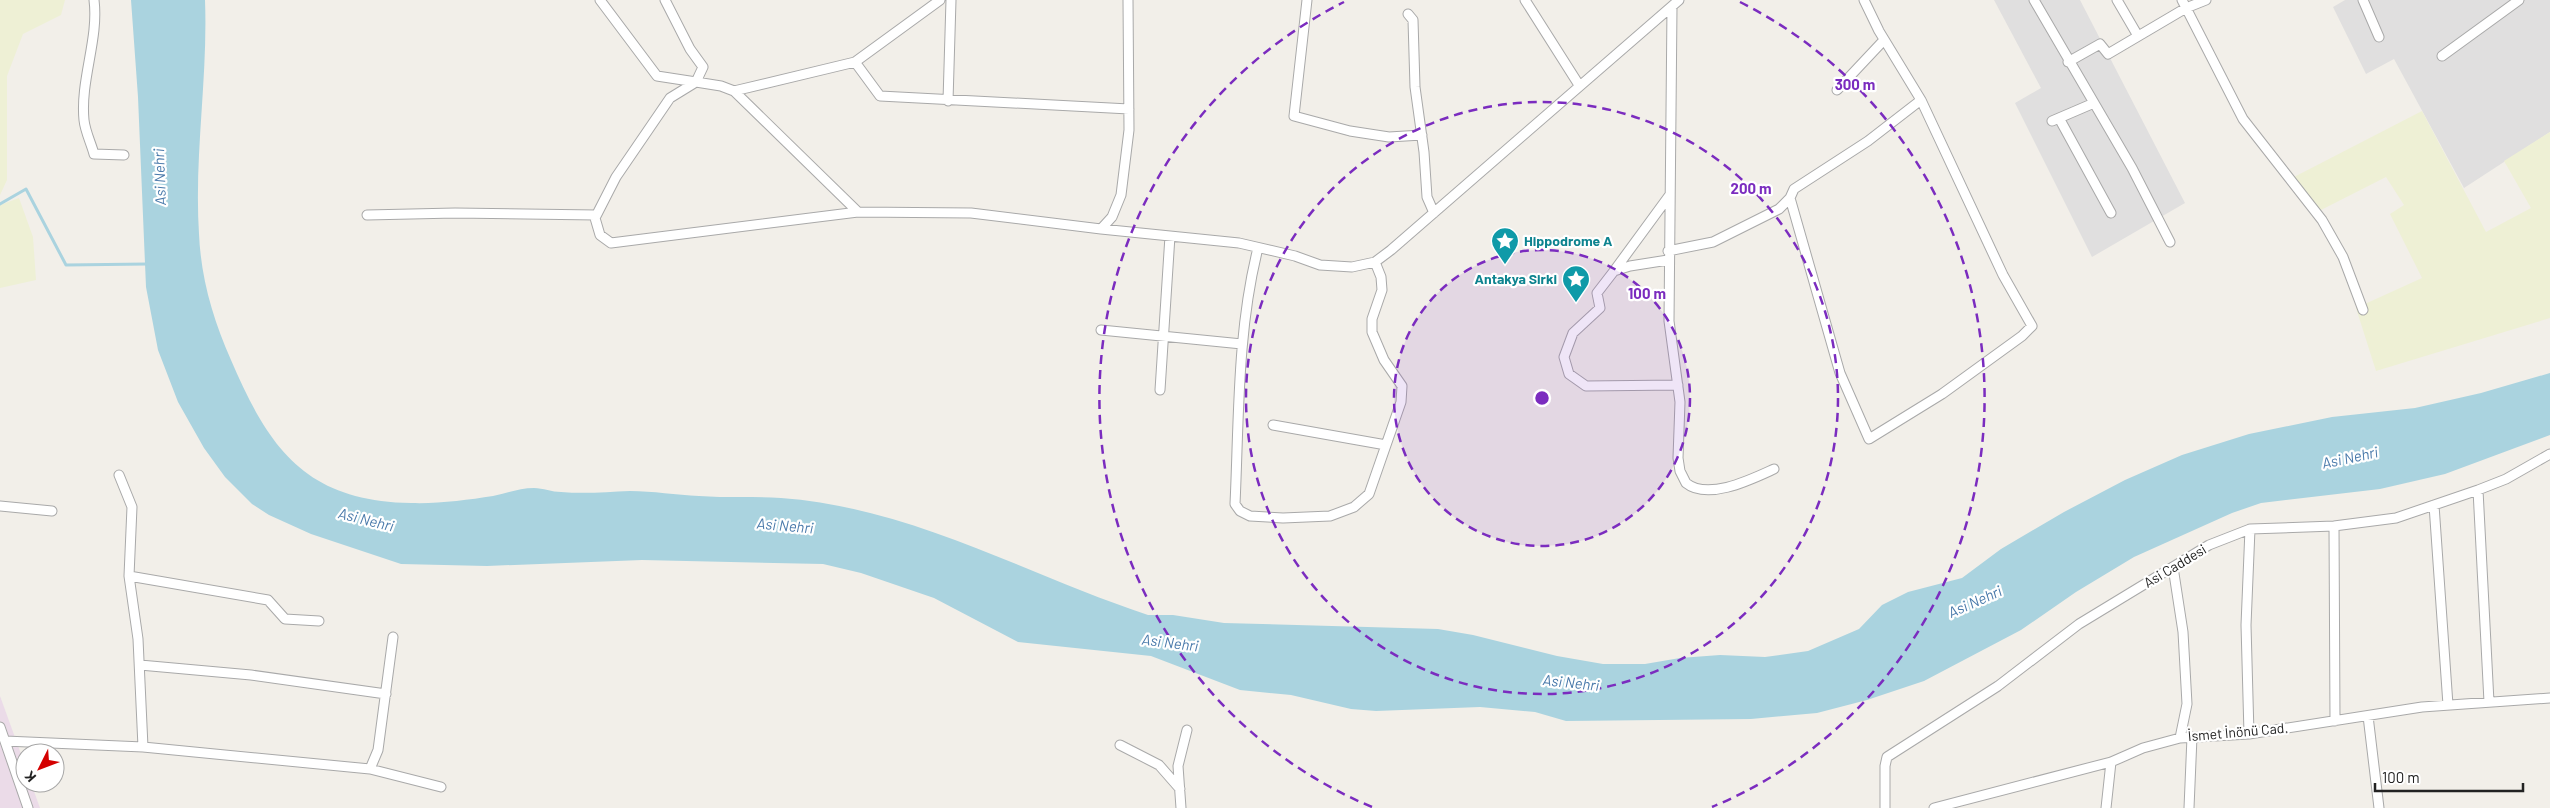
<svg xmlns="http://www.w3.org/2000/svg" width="2550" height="808" font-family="Barlow,sans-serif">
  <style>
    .residential { fill: #e0dfdf }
    .industrial { fill: #ebdbe8 }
    .farmland { fill: #eef0d5 }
    .water { fill: #aad3df }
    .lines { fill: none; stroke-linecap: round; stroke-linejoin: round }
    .stream { stroke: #aad3df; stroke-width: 3 }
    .minor-casing { stroke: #a9a9a9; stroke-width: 11 }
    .minor { stroke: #fff; stroke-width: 9 }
    .ring { fill: none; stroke: #7b2cbf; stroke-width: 2.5; stroke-dasharray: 9 6 }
    .labels { text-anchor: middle; stroke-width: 4.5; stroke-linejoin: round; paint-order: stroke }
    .culture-label { font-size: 14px; font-weight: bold; fill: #0d838f; stroke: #fff; text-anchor: start }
    .street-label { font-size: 14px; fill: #222; stroke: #fff }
    .water-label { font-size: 15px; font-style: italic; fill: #4a7aab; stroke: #fff }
    .centre { fill: #7b2cbf; stroke: #fff; stroke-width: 2.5 }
    .ring-label { font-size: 15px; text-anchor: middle; font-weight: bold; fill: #7b2cbf; stroke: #fff; stroke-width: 4.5; stroke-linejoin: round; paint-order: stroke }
  </style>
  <rect width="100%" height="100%" fill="#f2efe9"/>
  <path class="residential" d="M1994,0h86l105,203 -93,54 -77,-154 26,-15z
    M2345,0h205v132l-86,56 -70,-129 -28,15 -33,-67z"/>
  <path class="industrial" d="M0,696l25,69v18h6l9,25h-40z"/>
  <path class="farmland" d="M0,0h65l-4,15 -38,19 -16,42v104l-7,15z
    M2422,111l64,121 45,-24 -27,-47 46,-29v186l-174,53 -20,-63 66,-30 -32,-64 14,-9 -18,-28 -67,34 -25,-34z
    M19,198l14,39 3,43 -36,8v-83z"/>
  <path class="water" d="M131,0h74c3,78 -11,156 -6,234 2,45 14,85 32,126 38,89 75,141 180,143 26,1 56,-3 82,-7 14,-3 27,-8 41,-8 9,0 18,4 27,4 23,2 46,0 69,-1 23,0 46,4 69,5 27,2 55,0 82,2 130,9 246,77 367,117h25l51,8 214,6 35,6 84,21 46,8h42l35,-6 40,-3 45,2 43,-6 51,-22 23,-24 26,-13 54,-14 39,-29 63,-37 61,-32 57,-25 67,-21 83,-17 83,-9 66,-15 69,-20v62l-105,39 -65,15 -119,14 -29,10 -98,44 -58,35 -55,38 -97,51 -57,19 -50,13 -66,6 -185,2 -31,-9 -55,-5 -104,4 -25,-2 -60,-14 -51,-5 -89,-34 -133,-14 -84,-44 -73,-25 -38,-9 -181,-4 -155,6 -86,-2 -90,-30 -42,-19 -17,-11 -27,-27 -21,-29 -26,-46 -20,-52 -12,-63 -8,-190z"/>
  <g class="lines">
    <path class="stream" d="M0,204l26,-15 40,76 81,-1"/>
    <g class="minor-casing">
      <path id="minor" d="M94,0c5,39 -14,80 -10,120 1,11 7,23 10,34l30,1
        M600,0l57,76 39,6 7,-15 -13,-18 -25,-49
        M1128,0l1,130 -8,65 -9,22 -11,12 138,14 56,13 25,9 32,2 23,-5 16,-12 288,-250
        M1307,0l-13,116 56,15 39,6 33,-2
        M1525,0l54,85
        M2034,0l98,168 38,74
        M2117,0l21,36
        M2182,0l61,119 79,101 21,37 20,53
        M2363,0l16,37
        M1672,7l-3,314 11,81 -2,56 2,13 6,12c22,18 66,-4 88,-14
        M1408,14l5,6 2,67 9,65 3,45 7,16
        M2442,56l77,-56
        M855,62l25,34 249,13
        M2068,62l32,-18 8,10 78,-46 20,-8
        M1837,90l47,-50
        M734,91l121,-29 85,-62
        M948,101l3,-101
        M2059,118l52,95
        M2052,121l42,-18
        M1790,198l50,175 29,66 73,-45 80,-58 10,-10 -29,-51 -82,-175 -42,-69 -15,-31
        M858,212l-124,-121 -13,-5 -25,-4 -26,16 -54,79 -21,41 5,17 11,8 247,-31 113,1 130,16
        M367,215l88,-2 141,2
        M1258,248c-21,83 -19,171 -23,256l5,7 10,5 33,2 47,-2 24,-9 15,-13 32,-92 1,-16 -18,-26 -12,-28v-13l10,-29 -1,-13 -6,-15
        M1668,251l45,-9 66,-33 11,-11 4,-9 74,-48 53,-41
        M1668,260l-38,6 -16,5 -17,22 3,15 -27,25 -9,24 5,17 17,12 92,-1
        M1614,271l55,-75
        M1101,330l141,14
        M1160,390l10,-154
        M1273,425l113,20
        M119,475l13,32 -3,69 9,63 5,108
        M2478,490l11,212
        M2434,505l14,200
        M0,506l52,5
        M2334,526l1,195
        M2173,567l10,65 4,72 -7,34
        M129,576l139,24 17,19 34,2
        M140,665l111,10 135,19
        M2368,716l11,92
        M0,727l28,81
        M2249,734l-3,-109 4,-96
        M5,741l138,6 227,22 8,-19 15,-113
        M1120,745l39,20 21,24
        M370,769l71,18
        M1181,808l-3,-42 9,-36
        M1885,808v-42l2,-9 111,-71 81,-62 130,-79 41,-16 84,-3 62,-8 82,-28 28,-11 44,-25
        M1934,808l177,-46 32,-14 37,-10 69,-4 173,-27 128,-9
        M2106,808l5,-46
        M2189,808l3,-71"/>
    </g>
    <use href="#minor" class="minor"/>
  </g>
  <circle cx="1542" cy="398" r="148" fill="#7b2cbf" fill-opacity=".12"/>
  <g class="ring">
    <circle cx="1542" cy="398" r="148"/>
    <circle cx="1542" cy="398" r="296"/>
    <path d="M1372 807A443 443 0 0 1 1344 2M1740 2A443 443 0 0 1 1712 807"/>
  </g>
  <defs>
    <g id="sight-pin" transform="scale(1.4375)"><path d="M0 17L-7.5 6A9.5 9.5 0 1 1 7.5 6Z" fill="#0f9aa8" stroke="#fff"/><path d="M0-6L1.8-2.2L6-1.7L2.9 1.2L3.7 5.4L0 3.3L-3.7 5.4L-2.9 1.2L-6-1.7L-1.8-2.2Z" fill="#fff"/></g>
  </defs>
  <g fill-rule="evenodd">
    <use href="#sight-pin" x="1505" y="241"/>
    <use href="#sight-pin" x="1576" y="279"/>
  </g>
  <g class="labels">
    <g class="culture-label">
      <text x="1524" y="246">Hippodrome A</text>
      <text x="1557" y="284" text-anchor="end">Antakya Sirki</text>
    </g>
    <g class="street-label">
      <text transform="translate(2175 566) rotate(-31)" y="5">Asi Caddesi</text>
      <text transform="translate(2238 732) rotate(-5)" y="5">İsmet İnönü Cad.</text>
    </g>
    <g class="water-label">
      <text transform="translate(160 177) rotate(-92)" y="5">Asi Nehri</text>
      <text transform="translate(2350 458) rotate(-12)" y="5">Asi Nehri</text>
      <text transform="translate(366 520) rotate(14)" y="5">Asi Nehri</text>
      <text transform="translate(785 526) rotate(5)" y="5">Asi Nehri</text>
      <text transform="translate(1975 602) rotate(-24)" y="5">Asi Nehri</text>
      <text transform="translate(1170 643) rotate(7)" y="5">Asi Nehri</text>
      <text transform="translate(1571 683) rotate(6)" y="5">Asi Nehri</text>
    </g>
  </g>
  <circle cx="1542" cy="398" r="8" class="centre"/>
  <g class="ring-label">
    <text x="1855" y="90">300 m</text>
    <text x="1751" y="194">200 m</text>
    <text x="1647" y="299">100 m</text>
  </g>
  <g transform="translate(40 768) rotate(228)"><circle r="24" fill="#ffffff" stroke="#a7a7a7"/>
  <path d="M0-4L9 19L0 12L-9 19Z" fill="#d40000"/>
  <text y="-8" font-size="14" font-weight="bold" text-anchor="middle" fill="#222222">K</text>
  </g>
  <path d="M2375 783v8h148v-8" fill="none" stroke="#222222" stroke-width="2.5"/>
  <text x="2382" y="783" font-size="15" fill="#222222" stroke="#ffffff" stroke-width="4" paint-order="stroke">100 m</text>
</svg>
